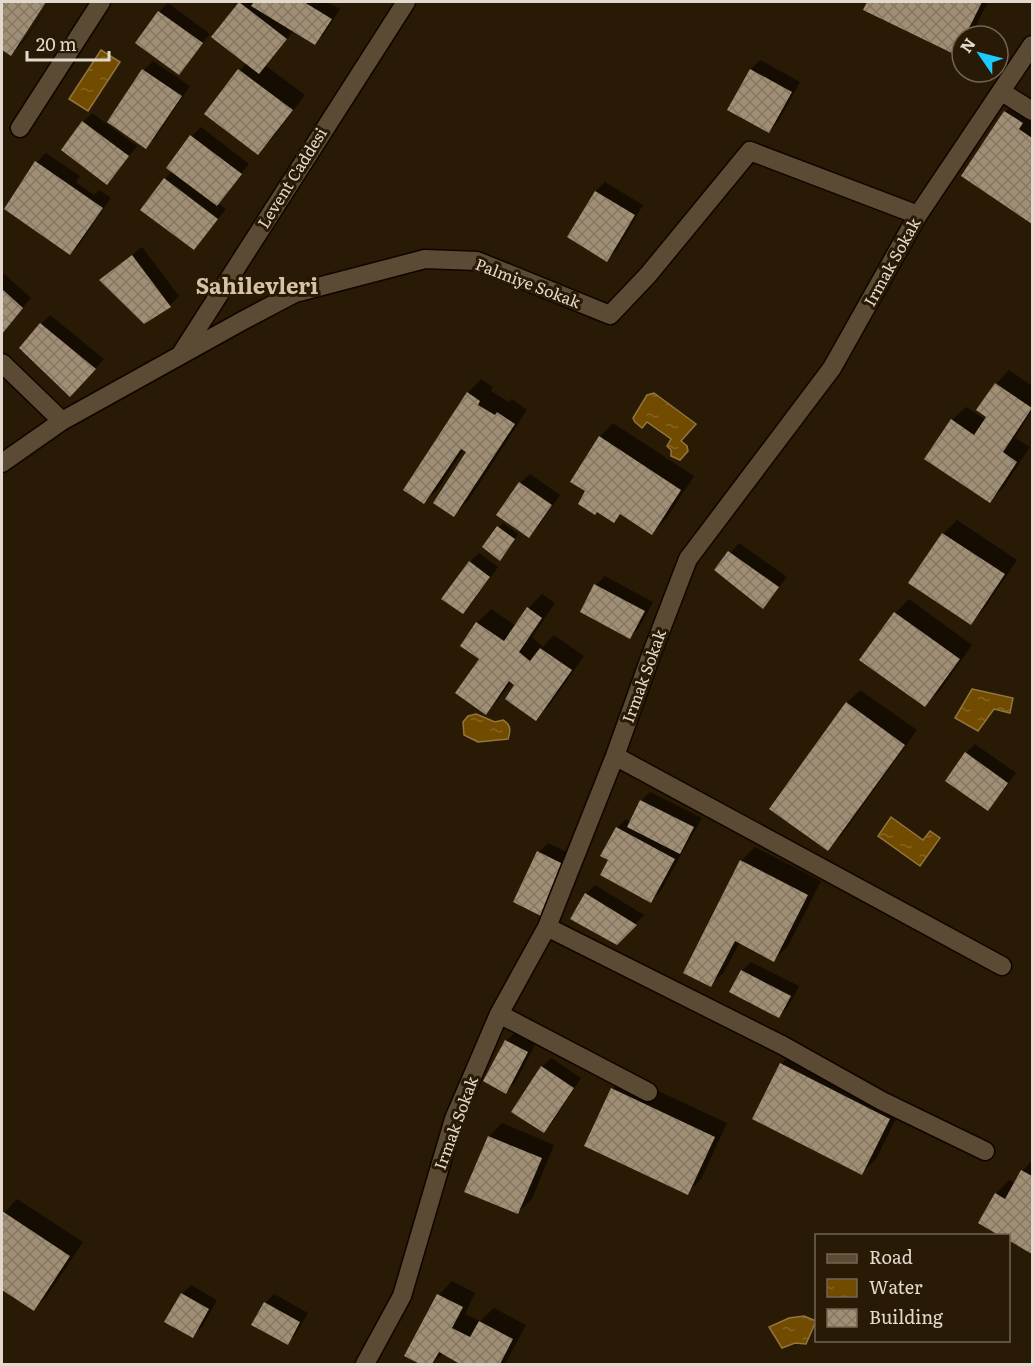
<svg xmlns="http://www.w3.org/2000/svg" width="1034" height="1366" font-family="Literata,serif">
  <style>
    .water { fill: url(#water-ripples); stroke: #93763d; stroke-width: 1.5 }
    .shadow { fill: #0007 }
    .building { fill: url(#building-cross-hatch) }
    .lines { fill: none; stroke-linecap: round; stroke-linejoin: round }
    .minor-casing { stroke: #100500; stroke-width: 21 }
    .minor { stroke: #5c4b34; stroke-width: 18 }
    .labels { text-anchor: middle; stroke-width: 6; stroke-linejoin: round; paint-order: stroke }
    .street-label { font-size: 16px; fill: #e3d9cc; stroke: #281a04 }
    .district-label { font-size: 22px; font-weight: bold; fill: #d5c2a7; stroke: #281a04 }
  </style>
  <defs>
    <pattern id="water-ripples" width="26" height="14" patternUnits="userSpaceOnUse" patternTransform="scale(1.5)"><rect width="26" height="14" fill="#714b00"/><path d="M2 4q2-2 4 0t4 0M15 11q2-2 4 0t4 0" fill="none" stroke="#856424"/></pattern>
    <pattern id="building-cross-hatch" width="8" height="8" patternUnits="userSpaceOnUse" patternTransform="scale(1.5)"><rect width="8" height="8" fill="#a08e75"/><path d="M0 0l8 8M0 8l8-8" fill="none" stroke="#847764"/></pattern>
  </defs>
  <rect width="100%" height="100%" fill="#281a04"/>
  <path class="water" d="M101,50l19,12 -32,49 -19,-12z
    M654,393l42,31 -15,17 6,5 1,5 -8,9 -9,-4v-6l-4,-4 4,-7 -24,-17 -5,6 -7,-6 -2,-4 14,-23z
    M972,689l41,9 -3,15 -16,-4 -16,22 -23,-13z
    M476,714l19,8 8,-2c8,5 8,10 5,19l-30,3 -14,-7 -1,-13 5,-6z
    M891,817l32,23 7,-9 10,7 -20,28 -42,-30z
    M804,1316l12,5 -10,23 -11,-1 -13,5 -13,-21 20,-9z"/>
  <path class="shadow" d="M2,2h43l-26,39h4l27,-39 -25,38 -14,14 -9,-6z
    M241,2h86l13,7 -16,25 -9,9 -21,-13 -28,36 39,29 -33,44 -14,14 -52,-39 40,-51 -33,-26z
    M868,2h120l-17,34h-9v11l-7,6 -90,-44z
    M168,3l42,31 -32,39 -19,-61z
    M760,60l40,22 -22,40 -9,9 -40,-22 22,-40z
    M153,61l37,25 -35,52 -9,9 -37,-25 35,-52z
    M1014,103l17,11 -4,5 5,4v99l-69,-46 42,-64z
    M92,113l45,33 -30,37 -24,-61z
    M201,127l48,37 -31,39 8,6 -32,39 -29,-69 8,-8 19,-35z
    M46,153l34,23 -4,6 18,13 5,-5 12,8 -32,47 -9,9 -33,-92z
    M605,182l38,23 -27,46 -9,9 -38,-23 27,-46z
    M142,247l37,49 -9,9 -25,18 -44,-43z
    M2,272l29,26 -29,34z
    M50,315l54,44 -25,27 -38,-62z
    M1009,370l23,16v25l-17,27 15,9 -27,41 -13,13 -38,-81 14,-13 20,13 10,-36z
    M481,379l12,8 -2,4 18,11 3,-3 15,11 -59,91 -14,14 14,-63 -4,-3 -26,40 -14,13 44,-109z
    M613,423l81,53 -28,43 -14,14 -30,-20 -8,8 -17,-10 -10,-20 13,-54z
    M530,474l30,21 -22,32 -9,9 -31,-22 22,-31z
    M957,520l60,40 -33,49 -13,14 -61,-40 33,-49z
    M503,523l15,11 -14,21 -20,-8z
    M739,543l48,34 -24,30 -47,-37z
    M479,553l19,14 -26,36 -9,9 7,-50z
    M605,576l48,26 -14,26 -9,9 -48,-26 14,-26z
    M542,594l13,9 -23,34 11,10 11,-12 30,21 -35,50 -13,13 -19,-34 -5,-4 -13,18 -13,14 -9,-90 14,-14 25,17 13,-18z
    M909,599l63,46 -33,47 -14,13 -64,-46 34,-46z
    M860,690l57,40 -76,106 -14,13 20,-146z
    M975,744l41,29 -28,36 -22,-56z
    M650,792l52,26 -42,74 -9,9 -41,-42 7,-31 9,-9 5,3 10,-21z
    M548,843l25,12 -24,50 -9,9 -1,-62z
    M755,847l66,34 -33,65 -14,14 -34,-18 -16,30 -13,13 30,-124z
    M595,885l49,30 -27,29 -31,-50z
    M751,962l48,24 -11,21 -9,9 -37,-45z
    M515,1032l21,11 -21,40 -9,9v-51z
    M795,1050l108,55 -27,54 -14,14 -81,-109z
    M551,1058l30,20 -28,44 -9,9 -2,-64z
    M626,1076l101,47 -26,56 -14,14 -75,-104z
    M502,1123l52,22 -22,54 -14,13 -29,-75z
    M1032,1161v91l-24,-13 -12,-45 13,-14 6,3 7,-12z
    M17,1199l66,43 -36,54 -13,13 -32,-21v-73z
    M452,1281l23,12 -10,21 15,7 14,-13 32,17 -21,39h-43l-19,-11 -11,11h-9l-17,-8 33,-61z
    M191,1285l26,15 -15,27 -9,9 -11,-42z
    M274,1294l34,19 -12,21 -9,9 -22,-40z"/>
  <path class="building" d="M2,2h44l-35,54 -9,-6z
    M239,2l48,37 -28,35 -48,-37z
    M254,2h50l28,17 -17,26 -64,-39z
    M867,2h115l-17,34h-3v6l-6,13 -93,-45z
    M158,11l45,32 -24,32 -44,-32z
    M142,69l40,27 -36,53 -39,-27z
    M238,69l55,41 -35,45 -54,-41z
    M750,69l42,23 -23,41 -42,-23z
    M1004,111l19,12 -4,6 13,9v86l-71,-48z
    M82,121l47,35 -22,29 -46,-35z
    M190,135l52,39 -25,32 -51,-38z
    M35,161l68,47 -33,47 -66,-46z
    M164,178l54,41 -24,31 -54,-40z
    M595,191l40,24 -28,47 -40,-25z
    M132,255l39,52 -27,17 -45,-44z
    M2,289l21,19 -21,26z
    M40,323l56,46 -26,28 -51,-49z
    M995,383l37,25 -29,44 14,10 -27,41 -66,-44 27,-40 23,16 12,-18 -10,-7z
    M467,392l13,9 -2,4 17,10 2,-3 18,12 -61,93 -21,-14 33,-51 -5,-3 -37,55 -21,-14z
    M599,436l82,54 -29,45 -32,-21 -6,9 -17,-11 -2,3 -17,-11 7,-13 -15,-9z
    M519,482l33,23 -23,33 -33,-23z
    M497,526l18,13 -15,22 -18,-14z
    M942,533l63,41 -34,51 -63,-42z
    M728,551l51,36 -16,22 -49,-39z
    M469,561l21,16 -27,37 -22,-15z
    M594,584l51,27 -15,28 -50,-27z
    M527,607l15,11 -23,34 11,9 10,-13 32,22 -36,51 -31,-22 9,-14 -5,-4 -23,34 -31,-22 24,-34 -19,-13 16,-24 28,19z
    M894,612l66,47 -35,48 -66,-47z
    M846,702l59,43 -77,106 -59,-42z
    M965,752l43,31 -20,28 -43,-30z
    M640,800l54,27 -14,27 -53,-27z
    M616,827l59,32 -24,44 -51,-28 8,-15 -8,-4z
    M537,851l28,14 -24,51 -28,-14z
    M740,860l68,35 -34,67 -39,-21 -24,46 -28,-14z
    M585,893l52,32 -20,20 -47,-26z
    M741,970l50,26 -12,22 -50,-26z
    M505,1040l23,12 -22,42 -23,-13z
    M780,1063l110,56 -28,56 -110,-56z
    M541,1066l33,22 -30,45 -33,-21z
    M611,1088l104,49 -27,58 -104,-49z
    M488,1136l54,22 -24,56 -54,-22z
    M1021,1170l11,6v78l-24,-14v-4h-8l-22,-13 17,-30 10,6z
    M2,1211l68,45 -36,55 -32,-21z
    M181,1293l28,16 -16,29 -29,-16z
    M437,1294l26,13 -11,21 18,9 9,-16 34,18 -13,25h-40l-21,-12 -7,12h-12l-16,-8z
    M264,1302l36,20 -12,23 -37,-20z"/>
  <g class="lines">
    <g class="minor-casing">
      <path id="minor" d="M1002,92l30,19
        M20,128l81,-126
        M181,354l225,-352
        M2,363l60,58
        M2,463l60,-42 180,-100 53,-28 130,-34 52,2 133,54 38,-40 102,-124 168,64
        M615,756l387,210
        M547,927l235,118 100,56 103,50
        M499,1014l149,78
        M365,1364l37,-68 52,-177 45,-105 48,-87 68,-171 35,-98 38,-99 144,-191 86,-153 114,-170"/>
    </g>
    <use href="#minor" class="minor"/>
  </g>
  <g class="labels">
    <g class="street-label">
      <text transform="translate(292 178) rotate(-58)" y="6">Levent Caddesi</text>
      <text transform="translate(892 262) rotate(-61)" y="6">Irmak Sokak</text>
      <text transform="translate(528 283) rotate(21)" y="6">Palmiye Sokak</text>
      <text transform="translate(644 676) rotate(-70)" y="6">Irmak Sokak</text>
      <text transform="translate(456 1123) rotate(-70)" y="6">Irmak Sokak</text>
    </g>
    <g class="district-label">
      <text x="257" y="294">Sahilevleri</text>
    </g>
  </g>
  <rect width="1034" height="1366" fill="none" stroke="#e3d9cc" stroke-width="6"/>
  <rect x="815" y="1234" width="195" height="108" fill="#281a04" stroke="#736654" stroke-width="1.5"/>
  <rect x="827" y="1254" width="30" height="9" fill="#5c4b34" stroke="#736654" stroke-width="1.5"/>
  <text x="869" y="1264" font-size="18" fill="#e3d9cc">Road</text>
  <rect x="827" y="1279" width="30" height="18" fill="url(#water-ripples)" stroke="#736654" stroke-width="1.5"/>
  <text x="869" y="1294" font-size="18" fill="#e3d9cc">Water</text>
  <rect x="827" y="1309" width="30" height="18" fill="url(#building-cross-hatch)" stroke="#736654" stroke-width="1.5"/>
  <text x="869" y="1324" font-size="18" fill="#e3d9cc">Building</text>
  <g transform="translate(980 54) rotate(305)"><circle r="28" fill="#281a04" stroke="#736654" stroke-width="1.5"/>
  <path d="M0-4.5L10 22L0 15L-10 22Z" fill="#1ec9fd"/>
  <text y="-9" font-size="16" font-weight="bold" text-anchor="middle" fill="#e3d9cc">N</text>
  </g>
  <path d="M27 51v9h82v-9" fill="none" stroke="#e3d9cc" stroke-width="3"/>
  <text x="36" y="51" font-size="18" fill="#e3d9cc" stroke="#281a04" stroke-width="4.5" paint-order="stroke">20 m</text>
</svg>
